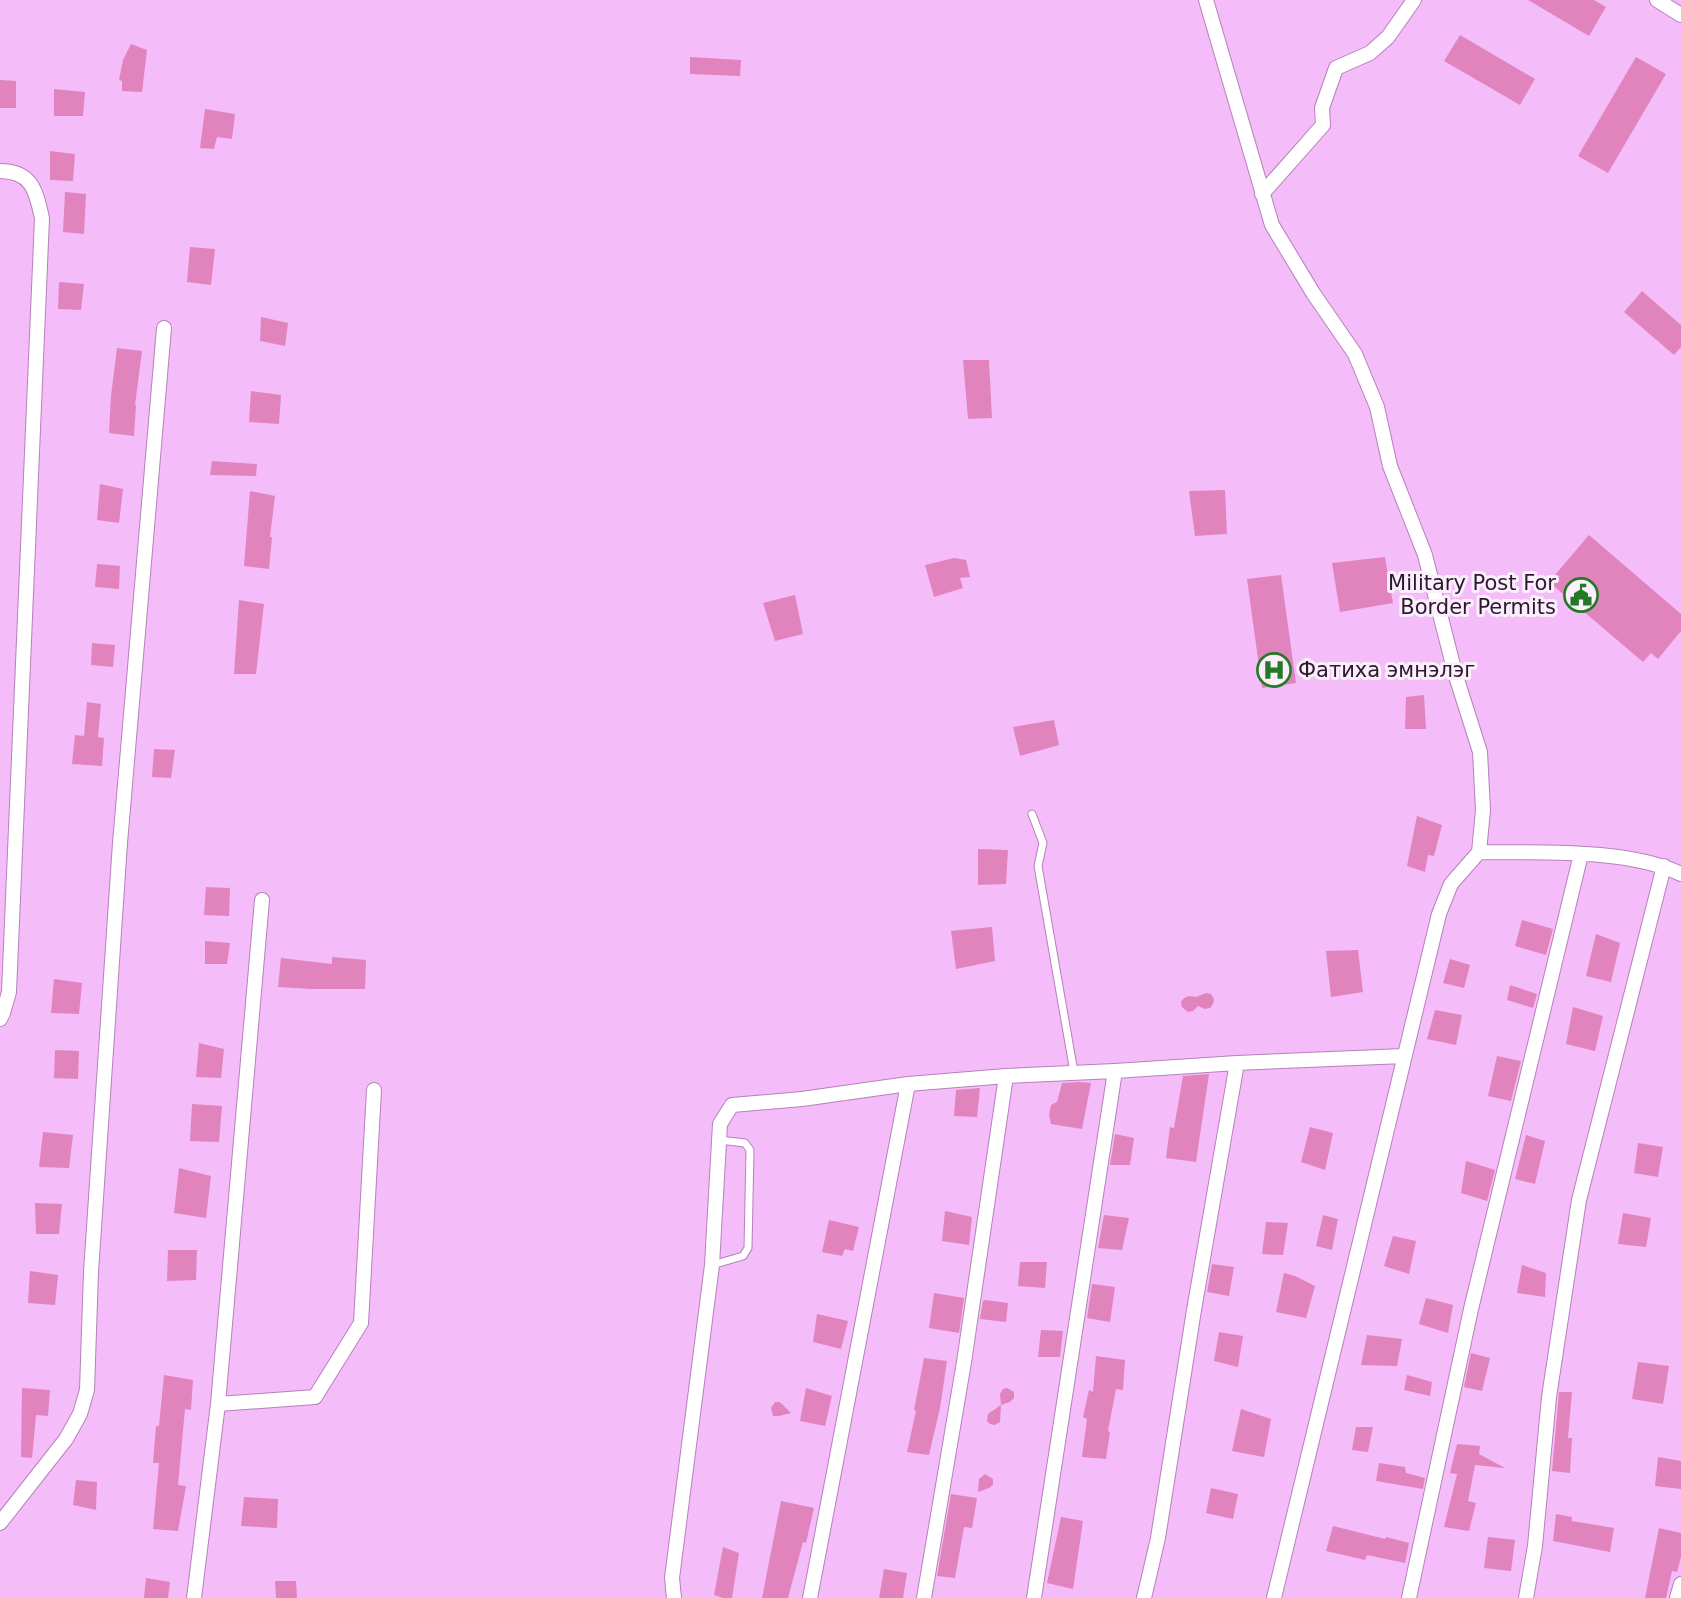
<svg xmlns="http://www.w3.org/2000/svg" width="1681" height="1598" font-family="'DejaVu Sans',sans-serif">
  <style>
    .building { fill: #e184bd }
    .lines { fill: none; stroke-linecap: round; stroke-linejoin: round }
    .lane-casing { stroke: #b681bb; stroke-width: 9 }
    .street-casing { stroke: #b681bb; stroke-width: 16 }
    .lane { stroke: #fff; stroke-width: 7 }
    .street { stroke: #fff; stroke-width: 14 }
    .labels { text-anchor: middle; stroke-width: 6; stroke-linejoin: round; paint-order: stroke }
    .poi-label { font-size: 21px; fill: #2d182f; stroke: #faeffb; text-anchor: end }
  </style>
  <rect width="100%" height="100%" fill="#f4bcf9"/>
  <path class="building" d="M1528,0h66l12,7 -17,29z
    M1460,35l75,44 -15,26 -76,-44z
    M131,44l16,6 -5,42 -20,-1v-10l-3,-1 4,-20z
    M690,57l51,3 -1,16 -50,-2z
    M1636,57l30,17 -58,99 -30,-17z
    M0,80l16,1v27h-16z
    M54,89l31,3 -2,24h-29z
    M205,109l30,5 -3,25 -15,-2 -3,12 -14,-1z
    M50,151l25,3 -2,27 -23,-1z
    M65,192l21,2 -2,40 -21,-2z
    M190,247l25,2 -4,36 -24,-3z
    M59,282l25,2 -3,26 -23,-1z
    M1642,291l39,34v22l-7,8 -50,-43z
    M261,317l27,6 -3,23 -25,-5z
    M117,348l25,3 -7,54h1l-2,31 -25,-3 2,-37z
    M963,360h26l3,58 -24,1z
    M251,391l30,4 -2,29 -30,-2z
    M212,461l45,3 -1,12 -46,-1z
    M100,484l23,5 -4,34 -22,-3z
    M1225,490l2,44 -32,2 -6,-45z
    M250,491l25,5 -5,41h2l-3,32 -25,-3z
    M1589,535l92,79v17l-23,28 -7,-6 -8,9 -94,-80z
    M1385,557l8,46 -53,9 -8,-49z
    M954,558l12,2 4,17 -10,1 3,10 -29,9 -9,-32z
    M97,564l23,2 -1,23 -24,-2z
    M1281,575l15,108 -34,5 -15,-109z
    M795,595l8,39 -28,7 -12,-38z
    M239,600l25,4 -8,70h-22z
    M92,643l23,2 -2,22 -22,-2z
    M1424,695l2,34h-21l1,-32z
    M87,702l14,2 -3,33 6,1 -2,28 -30,-2 3,-29 9,1z
    M1054,720l5,25 -39,11 -7,-29z
    M154,749l21,1 -4,28 -19,-1z
    M1417,816l25,9 -8,31 -6,-1 -3,17 -18,-6z
    M978,849l30,1 -2,34 -28,1z
    M206,887l24,1 -1,28 -25,-1z
    M1522,920l31,9 -7,26 -31,-9z
    M992,927l3,34 -39,8 -5,-38z
    M1596,934l24,9 -9,39 -25,-6z
    M205,941l25,2 -3,21h-22z
    M1358,950l5,42 -32,5 -5,-46z
    M332,957l34,3 -1,29h-53l-34,-2 3,-29 51,6z
    M1450,959l20,6 -6,23 -21,-5z
    M54,979l28,4 -3,31 -28,-1z
    M1510,985l27,9 -4,14 -26,-8z
    M1206,993l5,1 3,5 -1,5 -3,4 -5,1 -7,-3 -5,5 -5,1 -6,-5 -1,-5 3,-4 5,-2 7,1z
    M1573,1007l30,9 -8,35 -29,-7z
    M1435,1010l27,5 -6,30 -29,-6z
    M199,1043l25,6 -3,29 -25,-1z
    M55,1050l24,1 -1,28 -24,-1z
    M1497,1056l24,5 -10,40 -23,-5z
    M1209,1074l-13,88 -30,-4 4,-31 4,1 9,-52z
    M1079,1082l12,1 -9,46 -31,-5 -2,-9 2,-10 6,-3 5,-19z
    M980,1088l-3,29 -23,-1 2,-26z
    M192,1104l30,2 -3,36 -29,-1z
    M1310,1127l23,6 -8,37 -24,-8z
    M43,1132l30,3 -4,33 -30,-1z
    M1115,1134l19,4 -4,27h-20z
    M1526,1135l19,6 -10,43 -20,-5z
    M1638,1143l25,4 -5,30 -24,-4z
    M1466,1161l29,9 -8,31 -26,-8z
    M179,1168l32,8 -5,42 -32,-5z
    M35,1203l27,1 -3,30h-23z
    M945,1211l27,6 -3,28 -27,-4z
    M1623,1213l28,5 -5,29 -28,-3z
    M1104,1215l25,3 -7,32 -24,-2z
    M1323,1215l15,4 -6,31 -16,-4z
    M829,1220l30,7 -6,24 -8,-2 -3,7 -20,-4z
    M1266,1222l22,1 -5,32 -21,-1z
    M1393,1236l23,5 -7,33 -25,-8z
    M168,1250h29l-1,30 -29,1z
    M1020,1262h27l-2,26 -27,-2z
    M1212,1264l22,3 -5,29 -22,-4z
    M1522,1265l24,8 -1,24 -28,-4z
    M30,1271l28,4 -3,30 -27,-2z
    M1284,1273l11,3 20,10 -9,32 -30,-6z
    M1092,1284l23,3 -5,35 -23,-4z
    M934,1293l30,5 -5,35 -30,-5z
    M1426,1298l27,7 -5,28 -29,-9z
    M985,1300l23,3 -2,19 -26,-3 3,-18z
    M817,1314l31,7 -7,28 -28,-7z
    M1041,1330l22,1 -3,26h-22z
    M1219,1332l24,4 -5,31 -24,-6z
    M1367,1335l35,4 -5,27 -36,-1z
    M1471,1353l19,5 -8,33 -18,-4z
    M1096,1356l29,4 -2,30 -7,-1 -8,42 2,1 -4,27 -24,-2 5,-38 -4,-2 6,-27 4,2z
    M924,1358l23,3 -7,47 -11,47 -22,-3 9,-41 -2,-1z
    M1638,1362l31,4 -6,38 -31,-5z
    M164,1375l29,5 -2,30 -6,-1 -7,76 8,1 -8,45 -25,-2 6,-66h-6l3,-37h3z
    M1407,1375l25,7 -2,14 -26,-6z
    M22,1388l28,2 -2,26 -12,-1 -4,43 -11,-1z
    M806,1388l26,8 -7,30 -25,-5z
    M1007,1388l7,4v6l-4,4 -9,3 -1,-11 3,-5z
    M1559,1392h13l-4,46h4l-2,35 -18,-2z
    M775,1402h4l3,2 9,9 -12,3h-6l-2,-8z
    M1001,1405l-1,17 -5,3 -5,-1 -3,-3 1,-7z
    M1241,1409l30,10 -7,38 -32,-6z
    M1356,1427h17l-5,25 -16,-2z
    M1457,1444l23,2 -1,8 26,14 -30,-3 -7,36 8,2 -7,28 -25,-4 13,-53 -7,-1z
    M1658,1457l23,4v28l-26,-3z
    M1379,1463l26,4 1,6 19,5 -2,11 -47,-8z
    M985,1474l8,5v6l-4,3 -11,4 1,-13z
    M76,1480l21,2 -1,28 -23,-5z
    M1211,1488l27,6 -5,25 -27,-6z
    M951,1494l26,4 -5,30 -8,-1 -9,51 -18,-2z
    M244,1497l34,2 -1,29 -36,-2z
    M781,1501l33,7 -8,35 -3,-1 -15,56h-26z
    M1556,1514l16,3v4l42,7 -4,24 -57,-11z
    M1061,1517l22,4 -10,68 -26,-6z
    M1333,1526l52,13 1,-2 23,6 -4,20 -38,-8 -2,5 -39,-9z
    M1659,1528l22,5v24l-4,15 -5,-1 -6,27h-21z
    M1488,1537l27,3 -4,31 -27,-3z
    M723,1547l16,6 -7,45h-9l-9,-3z
    M884,1569l23,4 -4,25h-24z
    M146,1578l24,4 -2,16h-24z
    M275,1581h21l1,17h-21z"/>
  <g class="lines">
    <g class="lane-casing">
      <path id="lane" d="M1032,814l11,29 -5,23 36,206
        M712,1265l31,-9 5,-8 2,-98 -5,-7 -26,-3"/>
    </g>
    <g class="street-casing">
      <path id="street" d="M1206,0l66,225 41,68 42,61 22,53 13,59 35,89 30,118 25,79 3,58 -4,42 -28,32 -12,30 -165,684
        M1657,0l24,15
        M0,171c32,0 36,20 42,47l-33,774 -6,21 -3,6
        M1262,194l61,-69 -1,-17 14,-40 34,-15 18,-16 26,-37
        M1479,852c59,1 149,-4 202,22
        M218,1404l97,-7 46,-74 13,-233
        M0,1523l66,-84 14,-25 7,-24 4,-118 29,-429 44,-515
        M194,1598l24,-194 44,-504
        M674,1598l-2,-20 40,-313 8,-141 12,-19 70,-6 106,-15 98,-8 109,-5 122,-8 167,-7
        M810,1598l98,-514
        M924,1598l40,-236 42,-286
        M1034,1598l81,-527
        M1144,1598l14,-60 36,-228 43,-247
        M1409,1598l62,-289 110,-455
        M1526,1598l9,-52 14,-149 30,-197 85,-334
        M1677,1598l4,-14"/>
    </g>
    <use href="#lane" class="lane"/>
    <use href="#street" class="street"/>
  </g>
  <defs>
    <g id="civic-ring" transform="scale(1.75)"><circle r="9.5" fill="#faeffb" stroke="#237926" stroke-width="1.5"/><path d="M-.6-6.5H3V-4.5H.6V-3L4-1V1h2V6H-6V1h2V-1L-.6-3ZM-1.2 2.5V6h2.4V2.5Z" fill="#237926"/></g>
    <g id="hospital-ring" transform="scale(1.75)"><circle r="9.5" fill="#faeffb" stroke="#237926" stroke-width="1.5"/><path d="M-5-5h3v3.5h4V-5h3V5h-3V1.5h-4V5h-3Z" fill="#237926"/></g>
  </defs>
  <g fill-rule="evenodd">
    <use href="#civic-ring" x="1581" y="595"/>
    <use href="#hospital-ring" x="1274" y="670"/>
  </g>
  <g class="labels">
    <g class="poi-label">
      <text x="1556" y="590">Military Post For<tspan x="1556" dy="24">Border Permits</tspan></text>
      <text x="1298" y="677" text-anchor="start">Фатиха эмнэлэг</text>
    </g>
  </g>
</svg>
